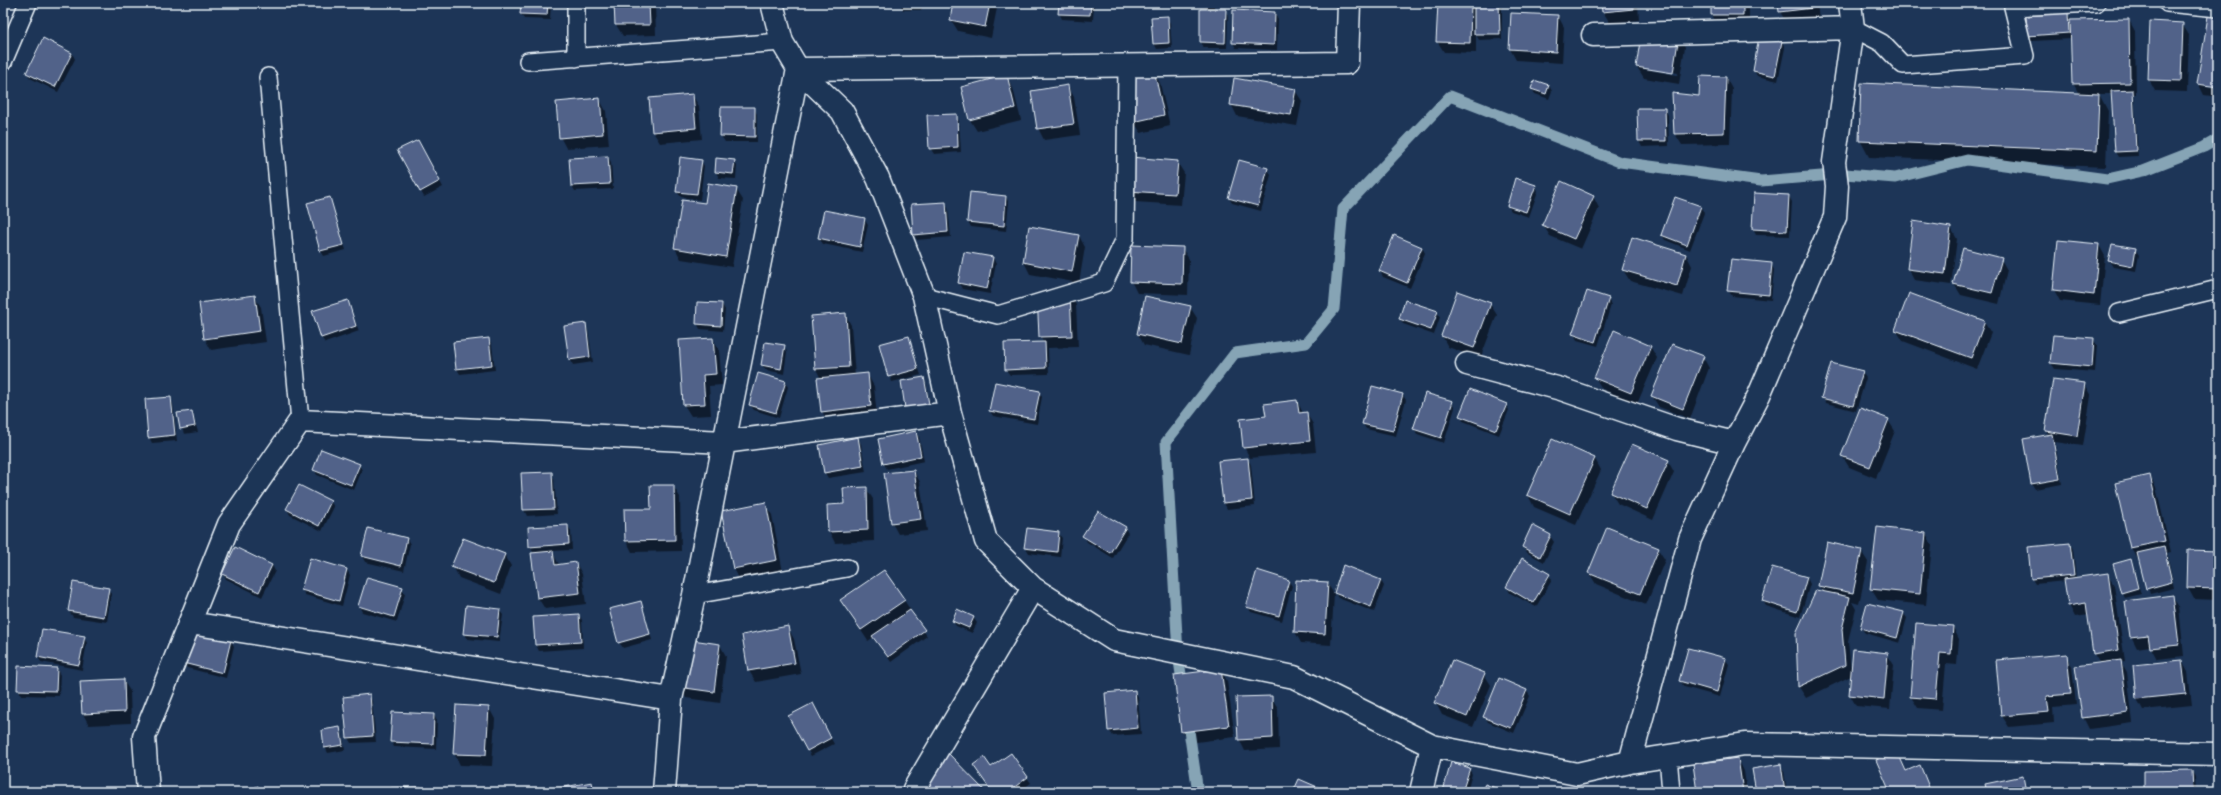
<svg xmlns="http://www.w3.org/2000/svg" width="2221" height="795" font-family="Kalam,sans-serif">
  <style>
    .shadow { fill: #0007; fill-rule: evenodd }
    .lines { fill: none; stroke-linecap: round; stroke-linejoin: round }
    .stream { stroke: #86a4b5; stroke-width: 11 }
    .building { fill: #516289; stroke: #e8f1f8 }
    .lane-casing { stroke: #e8f1f8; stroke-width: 20 }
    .street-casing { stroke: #e8f1f8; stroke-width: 25 }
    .lane { stroke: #1d3557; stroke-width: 17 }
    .street { stroke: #1d3557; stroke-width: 22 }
  </style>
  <rect width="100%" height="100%" fill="#1d3557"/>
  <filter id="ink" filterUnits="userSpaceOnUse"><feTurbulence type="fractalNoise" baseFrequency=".025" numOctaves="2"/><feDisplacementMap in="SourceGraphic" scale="8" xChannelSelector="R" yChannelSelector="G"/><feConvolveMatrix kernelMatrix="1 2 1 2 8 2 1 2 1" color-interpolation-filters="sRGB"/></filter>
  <g filter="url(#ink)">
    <path class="shadow" d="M522,3h29l-1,17 -26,-1 -3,-5z
      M615,3h40l1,32 -33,1 -7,-11z
      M829,3h32l-2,6z
      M900,3h22v7h-19z
      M954,3h44l-7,35 -33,-7 -7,-11z
      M1060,3h34l-1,18 -31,-2 -3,-6z
      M1177,3h37v6z
      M1392,3h79l4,6v-6h24l3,4v32l-23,1 -3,-5v18l-32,-1 -7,-11 1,-34 -43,1z
      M1602,3h36l1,17 -29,3 -7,-11z
      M1712,3h37v23h-31l-6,-11z
      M1779,3h38l2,16 -32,4 -7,-11z
      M1201,10h24l3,6 -1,32h-23l-3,-6z
      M1275,13l3,6 -1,31 -41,-2 -3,-5z
      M1512,14l46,2 6,11 -2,36 -46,-3 -6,-11z
      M2067,14l4,6h58l6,11 1,63h-2l4,62 -19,1 -3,-5 -3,-58h-14l9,17 -2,56 -237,-10 -9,-17 219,-46 -6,-11 -1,-44 -41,2 -3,-5z
      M1167,17l3,6 2,25 -15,1 -3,-6z
      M2218,18v68l-14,-2v2l14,2v9l-14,-2 -6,-12z
      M2182,24l7,11 -2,57 -32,-1 -6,-11z
      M1678,36l7,11 -6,37 -35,-6 -7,-11zM1644,67l34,6 -1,2 -33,-6z
      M1782,42l3,6 -7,33 -21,-5 -3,-6z
      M72,53l3,6 -17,33 -28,-14 -3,-5z
      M1153,72l7,11 10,43 -29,7 -7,-11z
      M1007,77l6,11 8,32 -44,11 -7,-11 -8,-32z
      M1726,78l6,11 -2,55 -48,1 -7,-11 25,-37z
      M1068,86l6,11 6,38 -36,5 -6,-12z
      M1549,86l3,5 -3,8 -14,-5 -3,-5z
      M1295,90l7,11 -5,25 -60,-10 -6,-12z
      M692,95l7,11 3,33 -42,4 -7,-11z
      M600,100l6,11 3,34 -43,3 -6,-11z
      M722,108h32l3,6v28h-32l-4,-6z
      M1638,109h27l3,6 1,31 -27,1 -3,-6z
      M956,115l3,6 2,31 -27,2 -4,-6z
      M418,141l25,46 -19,10 -25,-46z
      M608,157l3,5 2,27 -38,2 -3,-5z
      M717,159l17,2 3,5 -1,13 -17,-1 -3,-6z
      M701,161l3,5 -4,34 -19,-3 -4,-5z
      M1177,162l7,11 -3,32 -46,-3 -7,-12z
      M1268,169l3,6 -10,36 -29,-8 -3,-5z
      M1535,185l3,6 -9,26 -18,-6 -3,-5z
      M736,189l7,11 -11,67 -51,-8 -6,-11 30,-43z
      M1755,194l34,2 3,6 -2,34 -34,-1 -3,-6z
      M1593,196l6,12 -18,41 -31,-13 -7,-11z
      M1006,197l3,6 -3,28 -35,-4 -3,-6z
      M330,198l16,52 -22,6 -3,-5z
      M1675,198l26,9 3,6 -14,37 -25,-10 -3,-5z
      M945,203l3,5 3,29 -34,3 -3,-5z
      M864,219l4,6 -6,27 -39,-8 -4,-6z
      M1914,223l37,5 6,11 -6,46 -37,-5 -6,-11z
      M1030,227l49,9 6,11 -6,36 -49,-9 -6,-12z
      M2099,245l6,11 -5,49 -40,-4 -6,-11z
      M1422,247l3,6 -15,35 -27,-11 -3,-6z
      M1182,248l7,11 -1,36 -51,-2 -6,-12z
      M2135,249l4,6 -3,16 -23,-4 -4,-6z
      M1686,254l6,12 -9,30 -53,-15 -7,-11z
      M993,258l3,6 -6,30 -28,-5 -3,-6z
      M2001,259l6,11 -8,34 -38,-9 -7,-11z
      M1771,264l3,6 -3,30 -39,-4 -4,-6z
      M1070,294l6,11 2,42 -30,1 1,26 -39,1 -4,-5 38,-27 -4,-6z
      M254,296l7,11 5,35 -55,8 -6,-11z
      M1146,297l44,10 7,11 -8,37 -45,-10 -6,-11z
      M1608,299l3,6 -13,41 -21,-6 -3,-6z
      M347,301l12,30 -34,12 -4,-6z
      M722,304l3,6 -2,21 -23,-2 -3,-6z
      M1490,304l7,11 -17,44 -32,-12 -6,-11z
      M1437,311l3,6 -6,18 -31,-11 -3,-5z
      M845,314l6,11 4,51 12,-2 7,12 3,31 -49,6 -6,-12 -1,-32 -5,-10 -4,-53z
      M1984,322l7,11 -14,36 -74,-28 -7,-11z
      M585,324l3,6 5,32 -20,3 -3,-6z
      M2053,336l40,3 4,6 -2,27 -40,-3 -4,-6z
      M908,337l13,38 -29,7 -12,-37z
      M489,339l3,6 3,25 -35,4 -3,-5z
      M713,339l6,11 3,35 -13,1 2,29 -20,1 -7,-11z
      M784,346l3,6 -3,22 -18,-4 -4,-5z
      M1650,346l7,12 -20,46 -35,-15 -7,-12z
      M1703,357l6,11 -19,51 -31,-12 -7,-11z
      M1862,372l4,6 -10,33 -30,-8 -3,-5z
      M923,378l3,5 5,27 -22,4z
      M785,382l3,5 -9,31 -25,-8 -4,-5z
      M2084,384l7,12 -8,50 -28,-4 7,42 -27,5 -4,-6 18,-48 -3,-4z
      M1039,392l3,5 -5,27 -44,-8 -3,-5z
      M1402,394l4,6 -10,36 -30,-7 -3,-5z
      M170,398l3,6 4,37 -25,2 -3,-6z
      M1297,401l6,12h3l7,11 3,28 -66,6 -6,-11 23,-30z
      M1452,402l3,6 -11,35 -27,-9 -3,-6z
      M1506,405l3,5 -10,25 -36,-14 -3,-6z
      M192,412l6,20 -14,2 -6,-20z
      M1888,420l7,11 -19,47 -27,-11 -7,-11z
      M916,432l3,5 5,24 -37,8 -3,-5 -5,-24z
      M858,438l3,6 5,28 -38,6 -3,-5z
      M1248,459l3,6 4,41 -28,3 -3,-6 -5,-41z
      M1595,459l6,11 -25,55 -42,-18 -6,-12z
      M1668,461l6,11 -21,48 -35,-16 -7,-11z
      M359,465l3,5 -8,20 -37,-15 -3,-6z
      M914,471l6,11 7,49 -29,3 -6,-11 -7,-49z
      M551,473l3,6 3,35 -30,2 -3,-6 -2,-36z
      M2150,476l6,11 15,65 -4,1 7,35 -24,6 -10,-35h-2l-7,-11 -15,-65z
      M299,486l32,16 3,5 -12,24 -32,-16 -3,-6z
      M673,486l7,11 1,54 -49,1 -6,-12z
      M866,488l7,11 1,42 -39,2 -6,-12 16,-26z
      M765,504l7,11 11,57 -43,8 -6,-11z
      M568,526l3,5 1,19 -20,1 7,14 17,-2 6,11 4,30 -41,5 -7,-11 -6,-44 8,-1v-1h-7l-3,-5z
      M1125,528l3,5 -15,25 -26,-16 -3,-6z
      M1058,533l4,5 -2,19 -31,-4 -3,-5z
      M1926,533l6,12 -6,60 -48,-5 -7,-11z
      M1550,536l4,6 -10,20 -18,-10 -3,-5z
      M407,539l3,5 -6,27 -39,-9 -3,-6z
      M2070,544l3,5 3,29 31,-4 7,11 11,76 -4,1 6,10 6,51 -44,6 -6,-12 17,-53 -6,-10 -5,-39 -14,2 -6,-12 -4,-24 -30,3 -3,-5z
      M1658,549l7,11 -19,45 -50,-21 -7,-11z
      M1861,551l7,11 -9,42 -7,-2 4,7 -8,32 3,30 36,-17 7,11 -4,44 -34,-3 -6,-11 1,-19 -45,22 -7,-11 -2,-54 26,-40 -4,-7z
      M2218,552v48l-24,-1 -6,-11z
      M505,555l6,11 -10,28 -42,-16 -6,-12z
      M2131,560l10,34 -16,4 -3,-6z
      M272,565l3,6 -13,26 -36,-18 -3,-5z
      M347,570l3,5 -8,31 -37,-11 -3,-5z
      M1549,575l3,5 -16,27 -26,-14 -3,-6z
      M1807,578l3,6 -10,33 -34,-11 -3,-5z
      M1288,580l4,6 -10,35 -31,-9 -3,-5z
      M1381,581l3,5 -10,26 -36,-14 -3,-5z
      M1327,583l7,11 -3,51 -30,-2 -6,-11z
      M402,588l3,6 -8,28 -35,-10 -3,-6z
      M108,589l3,5 -4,28 -34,-5 -4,-6z
      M2172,596l7,11 5,49 -27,3 -7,-13 -13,2 -6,-12z
      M904,600l23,36 -36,26 -17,-25 -6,4 -20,-30z
      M641,602l11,38 -29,8 -4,-6z
      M499,610l4,5 -4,27 -31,-3 -4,-6z
      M1903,613l4,5 -7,25 -35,-10 -4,-5z
      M579,615l3,5 1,28 -44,3 -3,-6 -2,-28z
      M973,617l4,6 -5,10 -16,-7 -3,-5z
      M1917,625l36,2 6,12 -2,26 -11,-1 -4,46 -24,-2 -7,-11z
      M788,628l6,11 7,35 -45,8 -7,-11 -6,-35z
      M192,632l39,9 3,5 -8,32 -39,-10 -3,-5z
      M84,637l3,6 -5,27 -41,-8 -3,-5z
      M720,645l6,11 -6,47 -34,-5 -7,-12z
      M2066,655l6,11 4,39 -23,2 1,16 -45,4 -7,-11z
      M1725,659l4,5 -9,33 -36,-10 -4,-6z
      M2182,661l6,11 4,33 -49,5 -6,-11z
      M57,669l3,6 -1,21 -38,-1 -3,-6z
      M1221,670l6,11 8,56 -46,6 -7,-11 -7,-56z
      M1484,674l7,11 -18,42 -31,-12 -6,-12z
      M123,680l7,11 1,32 -42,2 -6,-11z
      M1526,690l4,6 -16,37 -26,-11 -3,-5z
      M1135,691l3,6 3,37 -28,2 -4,-6z
      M369,695l3,6 4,41 -25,1 -3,-5z
      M1271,697l7,11 1,41 -34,2 -6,-12z
      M489,708l6,11 -3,47 -32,-1 -6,-12z
      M816,710l18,34 -23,12 -22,-39z
      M434,715l3,6 -1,28 -42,-2 -3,-6z
      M339,728l3,5 3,17 -17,3 -3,-6z
      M1897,752l10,19 12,-5 13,26h-41z
      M948,754l37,38 -57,-2 -6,-11z
      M1010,754l21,29 -13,9h-25l-2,-24z
      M1738,759l6,12 3,21h-49z
      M1780,765l4,6 3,21h-30z
      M1469,768l3,6 -5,18h-22z
      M2192,771l3,6 1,15h-51z
      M2022,777l5,15h-39z"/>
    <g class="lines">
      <path class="stream" d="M1183,688l-5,-34 -12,-212 69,-89 71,-10 28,-34 9,-100 107,-113 170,66 141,19 84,-7 50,4 72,-18 140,19 36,-8 61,-24 14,-8
        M1187,717l11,75"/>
    </g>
    <path class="building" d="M521,3h27l-1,12 -27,-1z
      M614,3h35l1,22h-35z
      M899,3h20v2l-20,-1z
      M953,3h37l-5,24 -35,-7z
      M1059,3h32l-1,12 -32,-1z
      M1438,3h33l-1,40 -34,-1z
      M1474,3h25l1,31h-26z
      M1601,3h32l1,6 -32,3z
      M1711,3h32v12h-32z
      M1778,3h35v5l-34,4z
      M1200,9h26l-1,34 -25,-1z
      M1233,10l42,2 -1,33 -42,-2z
      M1511,13l47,2 -2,37 -47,-3z
      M2068,13l1,20 -42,3 -1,-20z
      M1168,16l1,27 -16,1 -2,-27z
      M2208,16l10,1v70l-21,-3z
      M2129,19l1,64 -58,1 -2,-64z
      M2150,21l33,2 -2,58 -33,-1z
      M1642,29l37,6 -6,38 -37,-6z
      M1759,37l23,4 -7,35 -22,-5z
      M43,38l29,15 -17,34 -29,-14z
      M1154,70l10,45 -31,7 -10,-44z
      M1007,75l8,33 -46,12 -8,-33z
      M1700,76l26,1 -2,56 -50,1 -2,-41 27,3z
      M1234,78l62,11 -5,26 -61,-10z
      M1534,80l15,5 -3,9 -15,-5z
      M1861,83l238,11 -2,57 -238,-10z
      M1068,85l6,39 -37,5 -6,-38z
      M2133,90l3,61 -21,1 -4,-61z
      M693,94l3,34 -44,4 -3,-34z
      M600,98l3,36 -44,4 -3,-36z
      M721,107h34v30l-35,-1z
      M1637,108h28l1,33h-28z
      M957,114l1,33 -29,2 -2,-34z
      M418,140l22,41 -20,11 -23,-42z
      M608,156l2,28 -39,2 -2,-28z
      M680,157l22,3 -5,34 -21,-2z
      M1130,157l48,4 -3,33 -48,-3z
      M716,158l19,2 -2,14 -18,-2z
      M1239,160l29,8 -10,38 -30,-8z
      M1515,178l21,7 -10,27 -19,-6z
      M1561,181l33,15 -20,43 -32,-14z
      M708,183l29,5 -11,69 -52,-9 8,-48 23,3z
      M970,192l36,4 -2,30 -37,-4z
      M1754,193l35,2 -2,36 -35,-2z
      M330,197l14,48 -24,6 -13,-48z
      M1675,197l26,9 -14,39 -26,-10z
      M946,202l2,30 -35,3 -2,-31z
      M824,210l41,8 -5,29 -42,-9z
      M1913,221l38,6 -6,47 -38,-5z
      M1029,226l50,9 -7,37 -49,-10z
      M1394,235l28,12 -15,36 -28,-12z
      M1632,237l54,17 -9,32 -55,-16z
      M2058,240l41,4 -5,51 -41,-5z
      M2112,244l24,4 -3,18 -25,-5z
      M1131,245l52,2 -1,37 -52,-2z
      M1963,248l39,10 -10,35 -39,-9z
      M964,252l29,5 -6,32 -29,-6z
      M1731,259l41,4 -3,32 -42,-4z
      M1457,291l34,12 -17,45 -33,-12z
      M1587,291l22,7 -14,44 -23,-8z
      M1070,293l2,43 -33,1 -2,-43z
      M1909,293l76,28 -14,37 -76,-28z
      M255,295l5,36 -56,8 -5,-36z
      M1145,296l46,10 -9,38 -45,-10z
      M348,300l8,26 -35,12 -9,-27z
      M1405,300l33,11 -7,19 -32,-11z
      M697,302l25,1 -1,23 -25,-2z
      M846,313l3,54 -34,2 -4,-53z
      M586,323l4,34 -21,3 -5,-34z
      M1614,330l37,16 -20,47 -37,-15z
      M2053,335l41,3 -2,29 -42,-4z
      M909,336l9,33 -30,8 -9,-33z
      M489,338l3,27 -36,4 -3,-27z
      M713,338l3,36 -13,1 2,29 -22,1 -4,-65z
      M765,342l20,3 -4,24 -20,-4z
      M1045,342l1,26 -41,2 -1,-27z
      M1672,344l32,12 -21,53 -32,-13z
      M1831,363l32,8 -10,35 -32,-8z
      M758,373l28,8 -10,32 -27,-8z
      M868,373l3,33 -50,6 -4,-34z
      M924,377l5,27 -24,4 -4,-27z
      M2053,379l32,4 -8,53 -32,-5z
      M995,382l45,9 -6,28 -45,-8z
      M1372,386l31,8 -10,37 -31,-7z
      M1470,389l37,15 -11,26 -37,-14z
      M1425,393l28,8 -12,37 -28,-9z
      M171,397l4,38 -27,3 -3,-39z
      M1297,400l2,13 8,-1 3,29 -67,7 -3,-29 26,-3 -2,-12z
      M1860,408l29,11 -19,48 -29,-11z
      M192,411l3,15 -15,3 -3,-16z
      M916,431l5,25 -38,8 -5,-25z
      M2052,434l8,45 -29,5 -8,-45z
      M858,437l5,29 -39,7 -5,-28z
      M1552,439l43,19 -25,56 -43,-19z
      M1632,444l37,16 -22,49 -37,-16z
      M321,449l39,15 -9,21 -38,-15z
      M1248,458l4,42 -29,3 -5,-42z
      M914,470l7,49 -30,4 -7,-50z
      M552,472l2,37 -31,1 -2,-37z
      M2150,475l15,66 -35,7 -15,-65z
      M299,485l32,16 -12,25 -33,-17z
      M650,485h24l1,55 -50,1 -1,-32h27z
      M867,487l1,43 -40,2 -1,-27 17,-1 -1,-16z
      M766,502l11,58 -44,9 -12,-58z
      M1098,511l28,16 -16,26 -28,-17z
      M568,525l1,19 -40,3 -1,-20z
      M1532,525l19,10 -11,22 -18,-10z
      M1607,527l52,21 -19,46 -52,-21z
      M1877,527l49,6 -6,61 -50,-5z
      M368,528l39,10 -6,28 -40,-10z
      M1027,528l32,4 -2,20 -33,-4z
      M463,538l42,16 -11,29 -43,-16z
      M1827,542l35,8 -9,43 -35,-7z
      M2070,543l4,32 -43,4 -3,-32z
      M235,547l37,18 -13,27 -37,-18z
      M2164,547l8,35 -26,7 -9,-36z
      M2188,550l30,1v38l-31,-1z
      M553,551l2,14 21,-3 4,31 -43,5 -6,-45z
      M310,558l37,11 -8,32 -38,-11z
      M1522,558l28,16 -17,29 -27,-16z
      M2131,559l7,29 -17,5 -8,-29z
      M1343,565l38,15 -10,27 -37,-14z
      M1772,567l35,10 -10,35 -35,-11z
      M884,570l21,30 -44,30 -21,-30z
      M1257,570l32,10 -10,36 -33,-9z
      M2108,573l11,77 -26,4 -7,-51 -18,3 -4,-27z
      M367,577l36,10 -9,30 -36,-11z
      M1296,580l32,2 -3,52 -31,-2z
      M73,582l36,6 -5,29 -36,-6z
      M1816,590l34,7 -8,32 3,36 -47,22 -2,-54z
      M2173,595l6,50 -29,3 -2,-13 -18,2 -5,-36z
      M641,601l9,33 -32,9 -9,-34z
      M1867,603l37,9 -7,26 -37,-10z
      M466,605l34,4 -3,28 -34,-3z
      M957,609l17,8 -5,11 -17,-7z
      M910,610l15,20 -37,27 -16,-21z
      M579,614l2,28 -46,3 -2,-28z
      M1916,623l37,3 -2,28 -11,-1 -4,46 -26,-2z
      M788,626l7,37 -47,8 -6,-36z
      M42,629l43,7 -6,29 -42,-8z
      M191,630l40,10 -8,33 -40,-10z
      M685,639l35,5 -6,48 -36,-5z
      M1688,648l38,10 -9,34 -38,-11z
      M1853,649l35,4 -4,46 -35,-4z
      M2067,654l4,40 -24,2 2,16 -48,4 -5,-56z
      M1452,660l33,13 -18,44 -33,-14z
      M2121,660l7,52 -46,6 -7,-52z
      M2182,660l4,34 -50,5 -3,-34z
      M18,666l39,2 -1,23 -39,-1z
      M1221,669l8,57 -48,6 -7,-57z
      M1499,678l28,12 -16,38 -28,-11z
      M124,679l1,33 -43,2 -2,-33z
      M1135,690l3,38 -30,3 -3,-38z
      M370,694l3,42 -26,2 -4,-41z
      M1272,696l1,42 -35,2 -2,-43z
      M813,703l18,35 -24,13 -19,-35z
      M456,705l33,2 -3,48 -33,-1z
      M392,712l42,2 -1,30 -43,-2z
      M340,727l3,18 -19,3 -2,-18z
      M1897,751l9,20 14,-6 9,22 -12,5h-27l-14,-32z
      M948,753l37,38 -1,1h-51l-12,-13z
      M1011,753l17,24 -20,15h-16l-19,-27 11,-8 7,10z
      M1738,758l5,34h-46l-4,-28z
      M1451,762l19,6 -8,24 -19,-1z
      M1781,764l4,28h-29l-4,-23z
      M2192,770l1,22h-49v-21z
      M2023,776l3,16h-39l-2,-8z
      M1299,779l30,13h-36z
      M592,782l2,10h-51l-1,-1z
      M1485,784l21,8h-25z
      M258,786l3,6h-17z
      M421,787v5h-29l-1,-4z"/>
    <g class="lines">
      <g class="lane-casing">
        <path id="lane" d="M576,3v55
          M2167,3l51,5
          M1853,28l29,15 21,22 122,-9 -12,-49 83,-4
          M528,61l254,-19
          M3,62l25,-59
          M268,77l32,344
          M924,296l74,19 106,-32 21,-44 2,-174
          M2119,313l99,-24
          M694,595l153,-27
          M1668,756l3,36"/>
      </g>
      <g class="street-casing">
        <path id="street" d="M772,3l10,39 16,27 44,42 36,67 46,118 26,117 36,128 47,47 81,52 180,37 138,69 145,28 53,-12 115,-18 473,10
          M1593,35l260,-7
          M798,69l549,-6 2,-60
          M1467,364l94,25 116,40 57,14
          M190,623l481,76
          M1630,762l60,-223 44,-96 25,-48 76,-178 2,-31 -3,-24 19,-134 -3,-25
          M148,792l-4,-55 85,-213 71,-103 424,21 226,-29
          M664,792l7,-93 23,-104 104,-526
          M915,792l-1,-3 119,-201
          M1421,792l11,-46"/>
      </g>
      <use href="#lane" class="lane"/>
      <use href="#street" class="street"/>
    </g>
  </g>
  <rect width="2221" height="795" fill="none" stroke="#1d3557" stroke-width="16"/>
  <rect x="8" y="8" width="2205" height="779" fill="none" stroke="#e8f1f8" stroke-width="1.5" filter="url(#ink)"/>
</svg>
